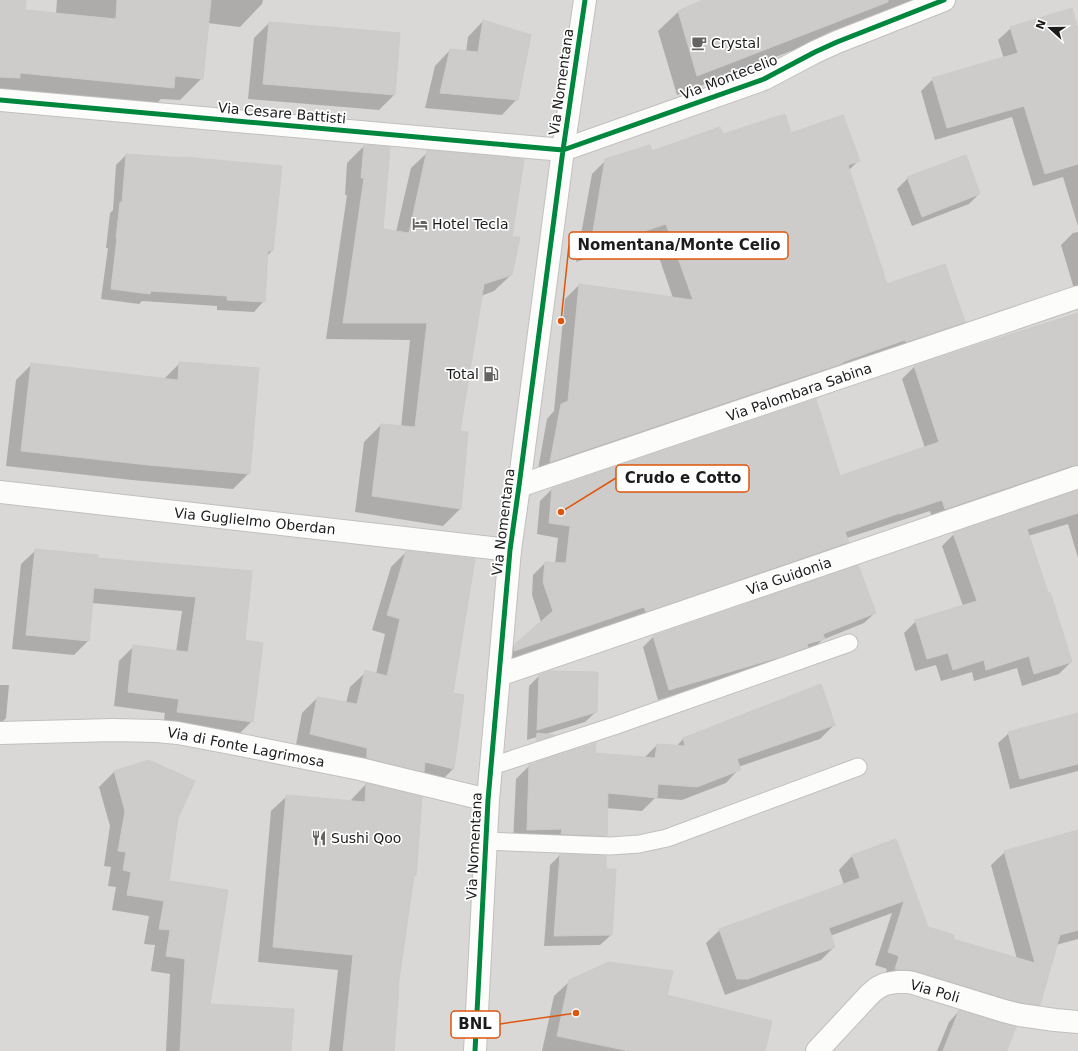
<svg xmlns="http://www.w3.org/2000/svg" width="1078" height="1051" font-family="'DejaVu Sans',sans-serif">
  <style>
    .residential { fill: #d9d8d6 }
    .shadow { fill: #0003 }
    .building { fill: #ceccca; stroke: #cdcac7 }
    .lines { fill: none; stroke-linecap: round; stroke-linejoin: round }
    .service-casing { stroke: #c1c0bf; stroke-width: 19 }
    .minor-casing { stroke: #c1c0bf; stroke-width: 24 }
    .tertiary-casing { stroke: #c1c0bf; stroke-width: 24 }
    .service { stroke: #fcfcfb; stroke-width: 17 }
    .minor { stroke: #fcfcfb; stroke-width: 22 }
    .tertiary { stroke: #fcfcfb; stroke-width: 22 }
    .cycleway-casing { stroke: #fff; stroke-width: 8 }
    .cycleway { stroke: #00873e; stroke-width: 5 }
    .labels { text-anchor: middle; stroke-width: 3.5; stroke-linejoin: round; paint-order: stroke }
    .poi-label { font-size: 14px; fill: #1c1c1c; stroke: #fff; text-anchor: start }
    .street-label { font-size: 14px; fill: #1c1c1c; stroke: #fff }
    .leader { fill: none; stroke: #de560d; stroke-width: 1.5 }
    .callout-dot { fill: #de560d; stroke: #fff; stroke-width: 1.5 }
    .callout { fill: #fff; stroke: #de560d; stroke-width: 1.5 }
    .callout-label { font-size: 15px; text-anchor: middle; font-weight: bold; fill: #1c1c1c }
  </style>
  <rect width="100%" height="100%" fill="#eae8e5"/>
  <path class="residential" d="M0,0h1078v1051h-1078z"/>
  <path class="shadow" d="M0,0h18l6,11 32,3 1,-14h206l-1,4 -22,23 -33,-4 -5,55 -22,22 -19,-1 -10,10 -151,-12z
    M705,0h218l-246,95 -19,-64 20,-19z
    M483,21l34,78 -15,16 -77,-7 10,-42 15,-16 16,2 2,-15z
    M269,23l125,72 -15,15 -131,-11 6,-61z
    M1011,28l67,5v193l-15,-49 -30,9 -21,-69 -77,23 -14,-49 12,-12 71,-20 -6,-19z
    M791,134l67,27 -9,9 38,116 77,36 -14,14 -413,139 10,-56 7,-8 11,-112 14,-14 94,13 -21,-61 -76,25 16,-88 14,-14 45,-8 71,-16z
    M364,146l18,84 14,2 15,-64 17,-16 83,86 1,36 -18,17 -13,5 -22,136 1,77 -17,17 -88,-14 9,-70 17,-17 20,2 9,-87 -84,-1 21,-144h-2l2,-32z
    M126,155l56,4 1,-1 89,93 -5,5 -3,45 -10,11 -37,-2v-4l-75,-5 -3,3 -38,-5 7,-51h-2l4,-35 3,-3 3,-45z
    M908,178l71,16 -10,10 -57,22 -15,-37z
    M1078,232v70l-17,-57 12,-12z
    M1078,313v172l-145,36 -3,-10 -83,27 1,4 -12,12 -204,64 -130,44v-4l13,-13 26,-23 -9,-27 1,-20 12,-12 10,1 3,-26 -21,-4 3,-33 12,-12 287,-12 86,-29 -23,-69 12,-12z
    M180,363l69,110 -16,16 -101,-9 -126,-14 10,-86 15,-15 133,14z
    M1078,491v67l-10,-34 -40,12 43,126 -12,12 -37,12 -5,-18 -43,13 -2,-9 -31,9 -5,-16 -21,6 -11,-38 12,-12 47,-15 -21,-60 12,-12z
    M36,550l60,9 155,13 -7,69 8,80 -15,15 -74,-10 2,-13 -51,-7 5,-45 15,-15 42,6 6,-41 -90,-8 -4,38 -14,14 -62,-6 9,-85z
    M406,552l46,141 1,76 -15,15 -143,-34 7,-37 15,-15 29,5 4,-16 16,-15 10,2 9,-40 -13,-4 19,-63z
    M875,613l-11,10 -42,17 -9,9 -45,18 -110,33 -15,-53 10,-10z
    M539,676l57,36 -11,10 -58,18 2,-54z
    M0,685h9l-3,33 -6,6z
    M1078,714v57l-68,18 -12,-46 11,-10z
    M834,725l-14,14 -82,28 1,2 -13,14 -44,17 -27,-2 -13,13 -36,-3v27l-14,14 -79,-6 3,-64 14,-14h4l2,-2 58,-9 50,4 13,-13 19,2 7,-8z
    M149,762l28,56 -9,64 41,123 81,46h-124l4,-77 -19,-3 4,-26 -11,-1 5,-28 -37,-6 4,-23 -8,-1 3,-19 -7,-1 6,-40 -11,-39 15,-15z
    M366,784l49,91 -2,2 -16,111 -4,63h-64l9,-81 -80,-8 13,-151 16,-15 64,6v-2z
    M1078,831v108l-22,6 -17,60 -13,13 -144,-36 5,-13 -12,-4 17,-52 -62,23 4,11 -13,13 -96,35 -19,-52 14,-13 124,-45 -5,-15 13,-14 43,-16 32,88 24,12 66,19 -26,-94 14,-13z
    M560,855l45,15 6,65 -11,10 -56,1 6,-81z
    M570,981l95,15 99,55h-222l12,-55z
    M959,1011l47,40h-69l12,-29z"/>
  <path class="building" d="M0,0h26l-1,10 91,9 1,-19h94l-8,79 -28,-3 -1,12 -154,-15v5l-20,-1z
    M703,0h185v2l-191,74 -19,-65z
    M1072,8l6,21v135l-33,10 -21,-68 -77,22 -15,-50 86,-25 -8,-26z
    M483,20l48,15 -13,65 -78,-7 10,-44 28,3z
    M269,22l131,11 -5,62 -132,-11z
    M785,114l6,19 52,-18 17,46 -12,4 39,119 58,-20 20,58 -59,20 -1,-2 -62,22v1l-293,99 11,-58 7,-3 11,-117 114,16 -27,-76 -76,25 15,-90 45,-14 2,6 68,-24 3,7z
    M364,145l26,2 -7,82 26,4 18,-83 97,9 -12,78h8l-8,38 -28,9 -24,147 8,1 -7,77 -89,-13 9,-72 34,3 12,-104h-84l21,-145h-3z
    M126,154l57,4v-1l99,9 -9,85h-5l-3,51 -38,-2v-4l-76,-5 -1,3 -39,-5 6,-51h-1l4,-36h2z
    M966,155l14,39 -58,23 -15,-40z
    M1078,313v152h-4l-129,44 -3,-9 -42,14v-1l-55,19 4,10 -203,70 -2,-5 -130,44v-6l39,-34 -10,-29 2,-20 21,1 4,-37 -21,-3 3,-35 264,-89 24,77 99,-34 -25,-76 60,-20z
    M179,362l80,6 -9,106 -102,-9 -127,-14 10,-88 147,17z
    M1078,490v23l-51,16 21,64 2,-1 22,70 -38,12 -5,-18 -43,14 -2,-10 -31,10 -5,-17 -21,6 -12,-39 62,-19 -24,-68z
    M35,549l63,6 -1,3 155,13 -7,69 18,3 -10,79 -76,-10 2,-13 -51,-7 5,-47 55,7 8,-55 -102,-9 -5,53 -63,-6z
    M406,551l69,8 -22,134 11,2 -10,74 -29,-7 -1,10 -57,-14v-10l-57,-14 7,-37 40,7 8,-34 22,6 13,-57 -13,-4z
    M858,565l18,48 -53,21 2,5 -18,5 1,3 -28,10 -111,33 -16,-54z
    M550,671l48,1 -1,40 -60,18 2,-55z
    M821,684l14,41 -98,34 4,11 -44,17 -39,-3 -1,14 -49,-5 -1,43 -46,-2 1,-5 -35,1 2,-66h7v-2l60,-19 -1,10 60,5 2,-14 28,2 -2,-8z
    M1078,713v51l-58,15 -12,-47z
    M537,733l18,2 -19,6z
    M149,760l46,21 -17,37 -9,63 59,9 -18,114 84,5 -3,42h-111l5,-92 -19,-3 4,-26 -11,-1 5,-28 -37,-6 4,-23 -8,-2 3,-18 -8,-1 7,-40 -11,-40z
    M366,783l56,14 -6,79 -2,-1 -16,112h1l-5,64h-51l10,-96 -80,-8 13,-152 79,7z
    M1078,830v100l-18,5 -20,70 -18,-2 -15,-4 -92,-28 -20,-2 4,-13 -11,-4 16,-51 -75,27 6,19 -87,32h-11l-18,-50 141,-51 -8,-23 44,-16 32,88 26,8 -1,4 82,24 -31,-112z
    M560,854l46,2v13h10l-4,66 -58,1z
    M609,962l64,9 -6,24 105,26 -7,30h-136l-72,-15 12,-56z
    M959,1010l57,17 -9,24h-64z"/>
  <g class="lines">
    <g class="service-casing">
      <path id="service" d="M492,766l122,-40 235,-83
        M486,841l124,5 29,-2 28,-6 191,-71"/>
    </g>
    <g class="minor-casing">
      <path id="minor" d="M0,100l563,50 201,-71 51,-27 22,-10 107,-42
        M519,486l559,-189
        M0,492l510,58
        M499,675l579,-198
        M0,733l113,-3 44,1 21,2 58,11 124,25 128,31
        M817,1051l53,-57 7,-6 8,-4 12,-2h11l5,1 91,28 16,4 35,5 23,2"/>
    </g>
    <g class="tertiary-casing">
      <path id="tertiary" d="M475,1051l13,-251 22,-250 9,-64 44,-336 22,-150"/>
    </g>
    <use href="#service" class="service"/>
    <use href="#minor" class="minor"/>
    <use href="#tertiary" class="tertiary"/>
    <g class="cycleway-casing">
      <path id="cycleway" d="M0,100l563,50 201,-71 51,-27 22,-10 107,-42
        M475,1051l13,-251 22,-250 9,-64 44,-336 22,-150"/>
    </g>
    <use href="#cycleway" class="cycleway"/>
  </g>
  <defs>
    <g id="cafe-bare" transform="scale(1.2)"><path d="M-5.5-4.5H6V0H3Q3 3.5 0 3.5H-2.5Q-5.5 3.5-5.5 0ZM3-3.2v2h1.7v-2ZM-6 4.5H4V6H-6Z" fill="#646362" stroke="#fff" stroke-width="2.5" paint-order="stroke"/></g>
    <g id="hotel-bare" transform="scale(1.2)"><path d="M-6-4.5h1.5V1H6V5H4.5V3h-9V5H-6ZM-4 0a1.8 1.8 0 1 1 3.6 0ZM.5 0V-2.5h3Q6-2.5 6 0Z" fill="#646362" stroke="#fff" stroke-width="2.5" paint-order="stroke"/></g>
    <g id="fuel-bare" transform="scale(1.2)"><path d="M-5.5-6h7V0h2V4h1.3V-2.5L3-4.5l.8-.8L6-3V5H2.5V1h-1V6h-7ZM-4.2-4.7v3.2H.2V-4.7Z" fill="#646362" stroke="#fff" stroke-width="2.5" paint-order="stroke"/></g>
    <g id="restaurant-bare" transform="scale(1.2)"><path d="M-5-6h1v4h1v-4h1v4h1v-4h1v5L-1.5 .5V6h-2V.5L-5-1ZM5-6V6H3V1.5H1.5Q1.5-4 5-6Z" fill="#646362" stroke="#fff" stroke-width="2.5" paint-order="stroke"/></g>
  </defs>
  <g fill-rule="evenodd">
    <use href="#cafe-bare" x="699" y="43"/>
    <use href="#hotel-bare" x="420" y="224"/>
    <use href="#fuel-bare" x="491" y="374"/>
    <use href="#restaurant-bare" x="319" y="838"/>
  </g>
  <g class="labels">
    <g class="poi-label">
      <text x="711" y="48">Crystal</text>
      <text x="432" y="229">Hotel Tecla</text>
      <text x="479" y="379" text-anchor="end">Total</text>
      <text x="331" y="843">Sushi Qoo</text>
    </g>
    <g class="street-label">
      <text transform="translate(729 77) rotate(-21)" y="5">Via Montecelio</text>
      <text transform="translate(561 82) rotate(-82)" y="5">Via Nomentana</text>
      <text transform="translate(282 113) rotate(5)" y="5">Via Cesare Battisti</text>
      <text transform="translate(799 392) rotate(-19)" y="5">Via Palombara Sabina</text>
      <text transform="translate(255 521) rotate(6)" y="5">Via Guglielmo Oberdan</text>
      <text transform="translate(503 522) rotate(-83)" y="5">Via Nomentana</text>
      <text transform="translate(789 576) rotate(-19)" y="5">Via Guidonia</text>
      <text transform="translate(246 747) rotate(11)" y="5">Via di Fonte Lagrimosa</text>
      <text transform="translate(474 846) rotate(-87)" y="5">Via Nomentana</text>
      <text transform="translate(935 991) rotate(16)" y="5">Via Poli</text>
    </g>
  </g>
  <path class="leader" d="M561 321L569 245M561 512L616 478M576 1013L500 1024"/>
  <g class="callout-dot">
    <circle cx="561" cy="321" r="4"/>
    <circle cx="561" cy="512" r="4"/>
    <circle cx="576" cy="1013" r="4"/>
  </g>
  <g class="callout">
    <rect x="569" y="232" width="219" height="27" rx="4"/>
    <rect x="616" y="465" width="133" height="27" rx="4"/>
    <rect x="451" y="1011" width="49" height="27" rx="4"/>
  </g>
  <g class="callout-label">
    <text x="679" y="250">Nomentana/Monte Celio</text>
    <text x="683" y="483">Crudo e Cotto</text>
    <text x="475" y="1029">BNL</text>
  </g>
  <g transform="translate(1050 28) rotate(291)" stroke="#ffffff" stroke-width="3" paint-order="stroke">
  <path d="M0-3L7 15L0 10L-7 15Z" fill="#1c1c1c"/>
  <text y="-6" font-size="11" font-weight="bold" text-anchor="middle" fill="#1c1c1c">N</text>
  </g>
</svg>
